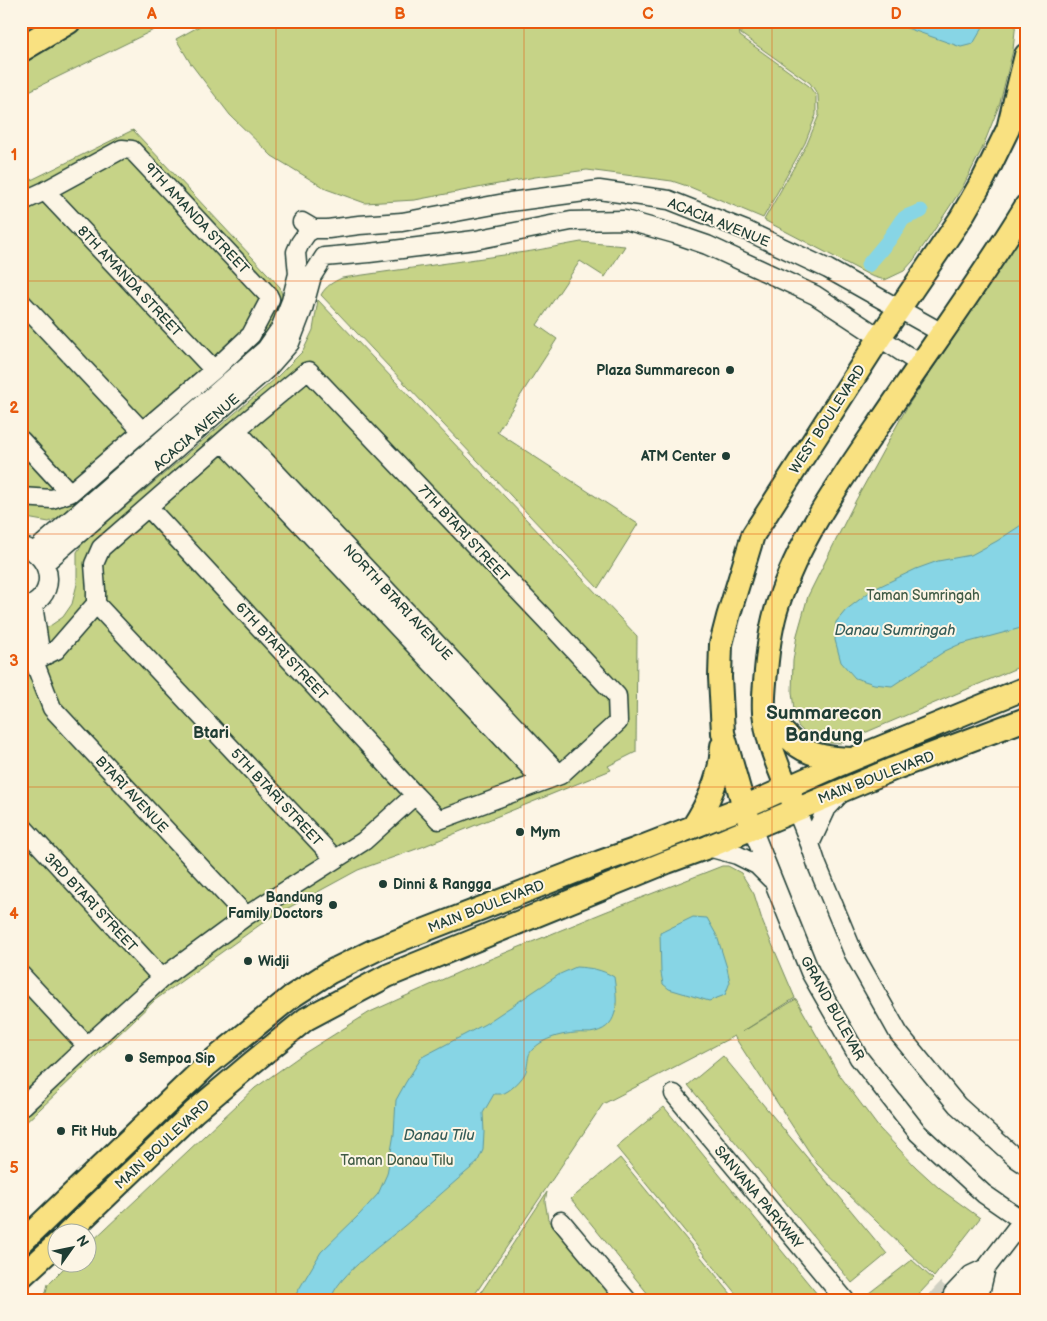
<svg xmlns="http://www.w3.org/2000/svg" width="1047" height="1321" font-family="'Balsamiq Sans',sans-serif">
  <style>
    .green { fill: #c6d387; stroke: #72885e }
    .water { fill: #87d5e5; stroke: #5d989e }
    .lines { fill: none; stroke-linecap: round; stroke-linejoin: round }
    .canal { stroke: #87d5e5; stroke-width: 15 }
    .minor-tunnel { stroke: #d0d0c2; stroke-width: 18; stroke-dasharray: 18 9; stroke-linecap: butt }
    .minor-casing { stroke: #1f3d34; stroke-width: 21 }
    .major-casing { stroke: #1f3d34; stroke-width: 26 }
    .highway-casing { stroke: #1f3d34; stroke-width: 29 }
    .minor { stroke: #fcf5e5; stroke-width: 18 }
    .major { stroke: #f9e181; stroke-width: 22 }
    .highway { stroke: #f9e181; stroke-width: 25 }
    .grid { fill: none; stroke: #e8590c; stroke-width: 1; stroke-opacity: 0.55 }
    .poi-dot { fill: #1f3d34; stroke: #fcf5e5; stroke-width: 2 }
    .labels { text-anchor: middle; stroke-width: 4; stroke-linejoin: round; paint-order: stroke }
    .street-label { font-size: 14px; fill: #1f3d34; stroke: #fcf5e5 }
    .poi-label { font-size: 14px; font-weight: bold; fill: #1f3d34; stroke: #fcf5e5; text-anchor: start }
    .park-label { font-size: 14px; fill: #405b45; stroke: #fcf5e5 }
    .water-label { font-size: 15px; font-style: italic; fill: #345b57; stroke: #fcf5e5 }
    .quarter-label { font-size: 16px; font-weight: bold; fill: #1f3d34; stroke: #fcf5e5 }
    .district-label { font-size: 19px; font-weight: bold; fill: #1f3d34; stroke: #fcf5e5 }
    .neatline { fill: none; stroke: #e8590c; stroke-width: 2 }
    .grid-label { font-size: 16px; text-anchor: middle; font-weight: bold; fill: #e8590c }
  </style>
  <rect width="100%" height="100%" fill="#fcf5e5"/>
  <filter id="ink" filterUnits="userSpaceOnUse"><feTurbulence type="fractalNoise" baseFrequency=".02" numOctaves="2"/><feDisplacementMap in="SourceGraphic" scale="10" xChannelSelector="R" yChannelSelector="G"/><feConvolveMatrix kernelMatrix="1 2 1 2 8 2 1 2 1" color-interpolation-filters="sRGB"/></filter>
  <g filter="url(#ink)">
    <path class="green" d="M81,21h91l-151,74v-41z
      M209,21h529l2,15 69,50 7,10v19l-11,28 -42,75 -73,-31 -18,-6 -85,-11 -52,7 -120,23 -50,3 -39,-14 -54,-33 -42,-41 -39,-51 -15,-25z
      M740,21h276l-3,29 -13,53 -18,46 -20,39 -29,44 -20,29 -9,10 -19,9 -14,-4 -107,-56 43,-76 12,-29 -1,-20 -8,-12 -69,-49z
      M133,130l147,157c1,5 3,11 3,16 -2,16 -23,38 -33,50l-193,165 -8,4 -28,-5v-332z
      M1026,225v439l-185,79h-15l-19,-8 -9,-9 -4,-16 -2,-18 1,-31 4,-26 11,-39 48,-96 51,-93 109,-163z
      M581,242l44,4 -20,31 -25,-16 -43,64 20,14 -60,93 141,92 -40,64 -277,-293c5,-9 12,-13 21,-17l190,-27z
      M318,300l319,336 -1,116 -28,14 3,4 -189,77 -64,23 -90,49 -113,81 -134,127v-492l17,-2 9,-5 16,-11 9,-13 5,-20v-32l6,-9 193,-165 27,-27 10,-21z
      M722,866h6l13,7 13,21 9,29 32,75 -53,34 54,-33 42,74 41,55 37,39 24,22 40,29 -46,59 -117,-113 -83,-128 -131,68 -132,196h-427l4,-16 20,-20h20v-19l167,-157 48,-34 67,-42 96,-43 139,-57z
      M723,1056l164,198 -35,29 -164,-198z
      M664,1107l158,193h-81l-125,-153z
      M620,1158l116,142h-83l-82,-101z
      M547,1192l-2,9 3,18 67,81h-139z
      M912,1260l21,19 -13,14 -1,7h-59z"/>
    <path class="water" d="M896,21h88v4l-11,19 -12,3 -60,-21z
      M1026,522v103l-5,3 -63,17 -13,6 -53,35 -18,-2 -19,-6 -14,-16 -6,-22 1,-18 10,-12 26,-20 44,-21 22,-8 33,-6 26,-14z
      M693,917l14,1 10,18 10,32 3,14 -5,13 -16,6 -40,-12 -6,-5 -2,-11 -1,-40z
      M576,967c15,1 25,2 38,10 3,21 7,49 -19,55 -6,2 -13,0 -20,1 -12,1 -26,4 -36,11 -14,10 -9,13 -13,27 -2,7 -17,22 -25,23 -2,0 -5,0 -7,0l-11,19 1,19 -1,18 -6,13c-23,19 -45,39 -67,58 -19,17 -75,55 -79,79h-37l1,-4 26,-44 38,-37 19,-21 9,-20 7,-40 2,-34 10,-18 16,-25 63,-33 75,-50z"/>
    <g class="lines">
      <path class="canal" d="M868,265l20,-24 14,-21 4,-3 15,-6"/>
      <path class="minor-tunnel" d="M936,1300l11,-12"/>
      <g class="minor-casing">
        <path id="minor" d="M45,191l169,179
          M21,202l24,-11 77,-42 10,1 136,145 2,4 -19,36 -37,35 -144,123 -18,6 -31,-2
          M302,222l12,7h14l31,-4 43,-3 108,-20 89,-12 70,10 76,30 83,39 114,64
          M21,302l121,129
          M236,430l324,345
          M21,440l49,53
          M223,442l320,339
          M148,507l267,288
          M21,546c35,10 37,55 0,63
          M35,551l231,-202 14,-20 11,-28 7,-27 -2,-22 4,-9 7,-10 7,-4
          M45,563l222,-194 23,-26 13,-34 9,-33 12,-19 45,-4 106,-13 96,-19 54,-1 50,14 32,11 108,50 105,69
          M96,604l239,255
          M33,605l6,39 -5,17
          M21,625l4,21 9,15 18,47 194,208
          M21,659l13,2 22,-11 40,-46v-14l-2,-26 7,-16 135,-118 70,-58 3,-1 238,250 70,75 1,26 -58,53 -121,45 -24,-25 -51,46 -118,75 -84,62 -75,68 -63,59 -3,2
          M796,809l14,35 7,21 36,87 46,82 58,71 60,54 9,6
          M21,825l141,153
          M752,828l58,144 49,86 59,75 66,61 42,29
          M810,844l17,-36 14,-15
          M708,847l29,8 20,10 14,14
          M21,975l66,71
          M674,1094l171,206
          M561,1221l66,79
          M953,1294l18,-19 15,-7
          M971,1300l10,-11 5,-21 36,-47"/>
      </g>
      <g class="major-casing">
        <path id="major" d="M764,713c11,11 23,24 34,33 16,11 35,12 53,13
          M793,802c-12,-29 -26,-58 -29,-90 -1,-14 1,-28 2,-41 2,-23 5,-46 12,-67 21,-65 62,-122 100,-178 49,-73 102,-144 148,-220
          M749,820l-5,-13 -21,-74 -3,-56 1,-33 7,-27 25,-82 127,-198 81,-119 23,-40 24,-49 18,-74
          M693,827c16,-25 28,-51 29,-81
          M67,1234l127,-122 58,-49 54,-44 81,-43 280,-114 41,-15 185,-78 133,-50
          M21,1243l185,-177 85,-69 39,-25 47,-23 38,-15 185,-72 34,-12 110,-43 92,-41 190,-78
          M21,1277l37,-34"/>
      </g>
      <g class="highway-casing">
        <path id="highway" d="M21,49l47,-28"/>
      </g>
      <use href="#minor" class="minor"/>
      <use href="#major" class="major"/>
      <use href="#highway" class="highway"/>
    </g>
  </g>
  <path class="grid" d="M276,21v1279M524,21v1279M772,21v1279M21,281h1005M21,534h1005M21,787h1005M21,1040h1005"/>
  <g class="poi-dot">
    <circle cx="730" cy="370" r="5"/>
    <circle cx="726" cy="456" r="5"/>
    <circle cx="520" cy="832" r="5"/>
    <circle cx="383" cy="884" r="5"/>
    <circle cx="333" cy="905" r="5"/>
    <circle cx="248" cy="961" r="5"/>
    <circle cx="129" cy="1058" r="5"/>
    <circle cx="61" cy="1131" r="5"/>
  </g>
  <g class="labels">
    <g class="street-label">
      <text transform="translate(197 218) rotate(47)" y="5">9TH AMANDA STREET</text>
      <text transform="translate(719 222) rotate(22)" y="5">ACACIA AVENUE</text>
      <text transform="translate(130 281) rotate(47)" y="5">8TH AMANDA STREET</text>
      <text transform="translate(827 419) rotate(-57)" y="5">WEST BOULEVARD</text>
      <text transform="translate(196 432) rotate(-41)" y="5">ACACIA AVENUE</text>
      <text transform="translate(464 533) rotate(47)" y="5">7TH BTARI STREET</text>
      <text transform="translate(398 602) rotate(47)" y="5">NORTH BTARI AVENUE</text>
      <text transform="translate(282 651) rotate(47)" y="5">6TH BTARI STREET</text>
      <text transform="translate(876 777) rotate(-21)" y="5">MAIN BOULEVARD</text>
      <text transform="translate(132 794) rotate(47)" y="5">BTARI AVENUE</text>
      <text transform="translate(277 797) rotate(47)" y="5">5TH BTARI STREET</text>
      <text transform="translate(91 902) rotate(47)" y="5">3RD BTARI STREET</text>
      <text transform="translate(486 906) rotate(-21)" y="5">MAIN BOULEVARD</text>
      <text transform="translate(833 1008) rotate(61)" y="5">GRAND BULEVAR</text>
      <text transform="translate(162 1144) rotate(-43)" y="5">MAIN BOULEVARD</text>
      <text transform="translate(759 1197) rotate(50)" y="5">SANVANA PARKWAY</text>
    </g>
    <g class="poi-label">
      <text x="720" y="375" text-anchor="end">Plaza Summarecon</text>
      <text x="716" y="461" text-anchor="end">ATM Center</text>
      <text x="530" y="837">Mym</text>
      <text x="393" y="889">Dinni &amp; Rangga</text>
      <text x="323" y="902" text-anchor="end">Bandung<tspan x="323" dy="16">Family Doctors</tspan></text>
      <text x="258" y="966">Widji</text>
      <text x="139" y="1063">Sempoa Sip</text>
      <text x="71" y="1136">Fit Hub</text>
    </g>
    <g class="park-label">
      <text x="923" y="600">Taman Sumringah</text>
      <text x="397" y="1165">Taman Danau Tilu</text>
    </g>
    <g class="water-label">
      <text x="895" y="635">Danau Sumringah</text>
      <text x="439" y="1140">Danau Tilu</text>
    </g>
    <g class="quarter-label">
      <text x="211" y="738">Btari</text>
    </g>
    <g class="district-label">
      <text x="824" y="719">Summarecon<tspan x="824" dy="22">Bandung</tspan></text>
    </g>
  </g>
  <rect width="1047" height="1321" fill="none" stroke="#fcf5e5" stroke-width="55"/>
  <g transform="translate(72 1248) rotate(57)"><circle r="24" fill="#fcf5e5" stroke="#a4ab9e"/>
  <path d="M0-4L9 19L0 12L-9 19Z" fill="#1f3d34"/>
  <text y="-8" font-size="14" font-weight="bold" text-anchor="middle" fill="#1f3d34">N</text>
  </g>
  <rect x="28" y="28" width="992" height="1266" class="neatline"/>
  <g class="grid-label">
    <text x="152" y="19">A</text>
    <text x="400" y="19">B</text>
    <text x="648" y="19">C</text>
    <text x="896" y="19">D</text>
    <text x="14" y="160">1</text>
    <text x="14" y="413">2</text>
    <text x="14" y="666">3</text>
    <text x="14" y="919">4</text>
    <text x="14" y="1173">5</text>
  </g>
</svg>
